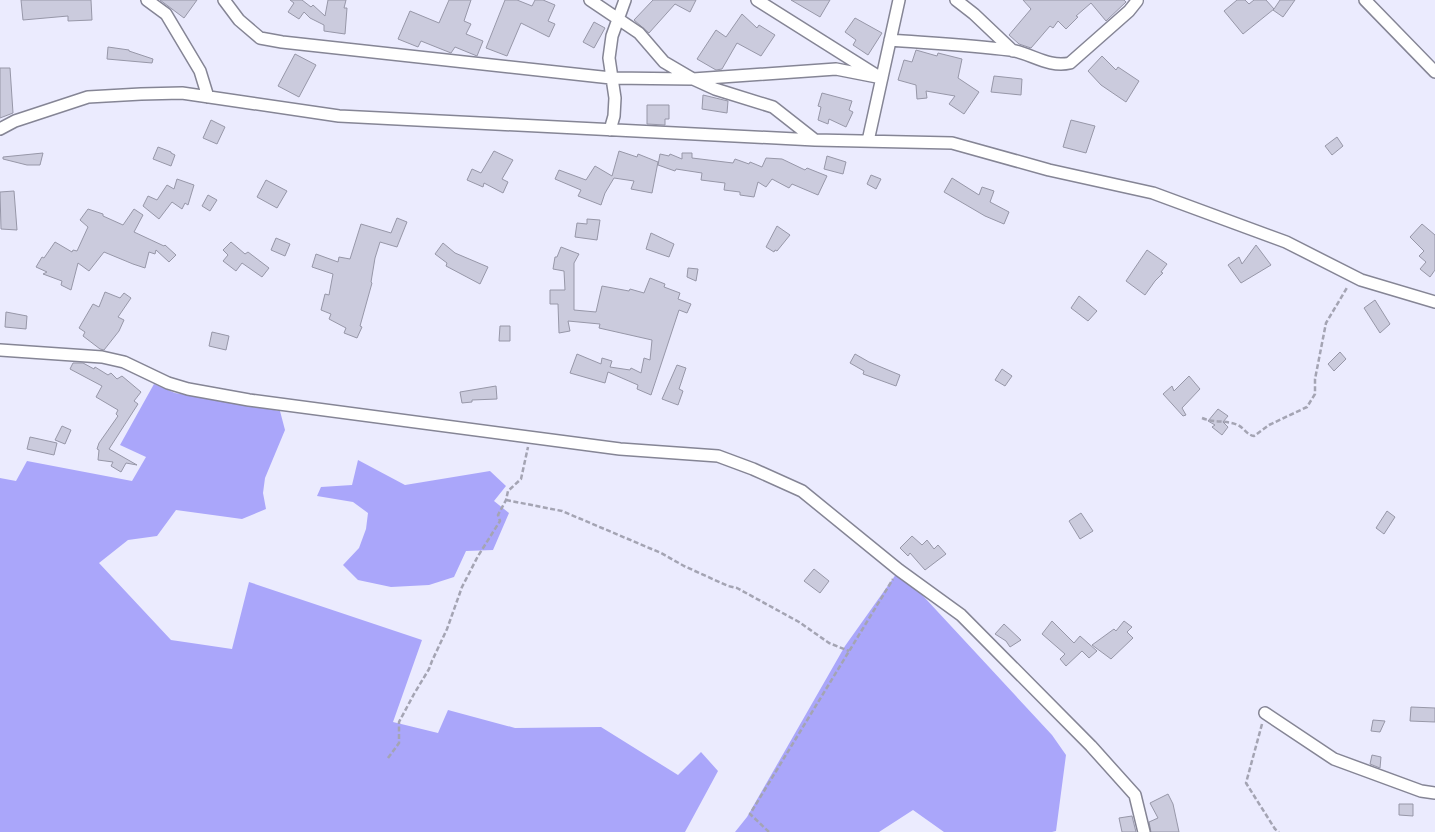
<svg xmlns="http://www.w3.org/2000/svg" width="1435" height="832" font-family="'Open Sans',sans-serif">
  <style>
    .forest { fill: #aaa6fa }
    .building { fill: #cbcbdd; stroke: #9797a8 }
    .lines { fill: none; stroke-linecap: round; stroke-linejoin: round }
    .minor-casing { stroke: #858595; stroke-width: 14 }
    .path { stroke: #a4a4b3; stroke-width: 2.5; stroke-dasharray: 5 2.5; stroke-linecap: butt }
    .minor { stroke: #fff; stroke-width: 11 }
  </style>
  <rect width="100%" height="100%" fill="#ebebfe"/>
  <path class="forest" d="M154,384l21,9 105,18 5,19 -20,48 -2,15 3,16 -24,10 -66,-9 -19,26 -29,4 -29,23 72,77 61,9 17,-67 173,58 -29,82 45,11 10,-23 67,18 86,-1 77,48 23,-23 17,19 -33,61h-685v-354l16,3 11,-20 105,20 14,-24 -26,-12z
    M358,460l47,25 85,-14 16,15 -12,15 15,12 -16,37 -27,1 -12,26 -25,8 -38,2 -33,-7 -15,-15 16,-17 7,-19 2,-16 -15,-11 -36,-6 4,-9 31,-2z
    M899,570l153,165 14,20 -10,76 -4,1h-108l-31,-22 -34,22h-144l12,-15 98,-171z"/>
  <path class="building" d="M21,0h70l1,20 -24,1v-5l-45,4z
    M160,0h37l-13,18z
    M290,0h12l9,7 2,-2 12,11 3,-16h18l-2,8h3l-2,26 -21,-3v-6l-14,-7 -6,-6 -5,7 -11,-7 6,-9z
    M449,0h22l-7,21 7,3 -5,10 17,7 -6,15 -22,-9 -4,6 -30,-12 -3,6 -20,-8 12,-28 29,12z
    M505,0h12l15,6 3,-6h8l12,5 -7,16 7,3 -6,13 -28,-14 -14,33 -21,-8z
    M653,0h43l-6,12 -15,-8 -26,29 -15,-13z
    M791,0h39l-10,17z
    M1023,0h101l2,2 -20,19 -15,-18 -15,13 2,1 -12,12 -8,-8 -5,7 -3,-2 -19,22 -12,-4 -10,-9 22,-26z
    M1237,0h8l4,4 5,-4h12l8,9 6,-9h15l-12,17 -10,-7 1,-1 -31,25 -19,-23z
    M742,14l15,14 2,-3 16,10 -14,21 -24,-13 -15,26 -6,1 -19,-11 19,-29 10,7z
    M855,18l27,15 -14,22 -15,-10 3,-5 -11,-8z
    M594,22l11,6 -11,20 -11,-6z
    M108,47l21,3v1l24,8 -1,4 -45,-4z
    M916,50l21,6 1,-3 24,6 -4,19 21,14 -15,22 -15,-10 6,-8 -29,-5 1,7 -10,1 -1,-14 -18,-5 6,-20 8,2z
    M295,54l21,11 -17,32 -21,-11z
    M1102,56l14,14 2,-3 21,14 -13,21 -25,-17 -13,-14z
    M0,68h10l3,45 -13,5z
    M994,76l28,3 -1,16 -30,-3z
    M822,93l30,8 -3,9 4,2 -7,15 -17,-8 -1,5 -10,-4 3,-13 -3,-1z
    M703,95l25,6 -1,12 -25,-4z
    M647,105h22v14h-4v6l-18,-1z
    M211,120l14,7 -8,17 -14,-6z
    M1071,120l24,6 -9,27 -23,-6z
    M1337,137l6,9 -11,9 -7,-9z
    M158,147l13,5v1l4,2 -4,11 -18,-7z
    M494,151l19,9 -11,19 6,3 -5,11 -19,-10 -1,4 -16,-7 5,-11 9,4z
    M619,151l18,6 1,-3 20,8 -6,31 -21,-4 3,-8 -20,-3 -9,15 -4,12 -23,-9 3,-6 -26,-11 4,-9 27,10 9,-14 17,10z
    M43,153l-3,12h-13l-24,-6v-2z
    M682,153h10v5l41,5 2,-4 14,5 1,-2 12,5 4,-9 16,1 23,11 2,-2 20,8 -9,19 -26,-11 -3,4 -17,-9 -6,8 -8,-5 -4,15 -14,-2v-3l-16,-2 1,-7 -24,-3 1,-7 -26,-4 -1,2 -17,-6 2,-11 9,2 1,-2 12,5z
    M827,156l19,6 -3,12 -19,-5z
    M871,175l10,4 -5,10 -9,-5z
    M952,178l27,17 3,-8 12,4 -4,11 19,10 -5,12 -19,-8 -41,-24z
    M177,179l17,6 -6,20 -3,-2 -3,6 -10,-7 -13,17 -16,-13 5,-10 9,4 10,-15 7,4z
    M266,180l21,11 -10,17 -20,-11z
    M14,191l3,39 -16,-1 -1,-37z
    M208,195l9,5 -7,11 -8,-5z
    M88,209l15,5v2l20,9 11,-16 9,6 -9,17 30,14 1,-1 11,10 -7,7 -13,-12 -1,4 -6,-2 -4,16 -12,-4 -29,-12 -15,19 -11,-8 -7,27 -10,-5 1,-4 -19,-7 4,-2 -11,-5 6,-10 2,1 11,-16 17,10 1,-2 4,1 11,-24 -8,-7z
    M397,218l10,4 -10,25 -17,-5 -5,16 -4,24 1,1 -12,43 2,1 -5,11 -13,-5 2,-5 -17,-9 2,-5 -10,-4 4,-16 4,1 4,-21 -21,-7 4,-13 22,8 1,-5 11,2 11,-35 30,9z
    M587,219l13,1 -3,20 -22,-3 2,-14 10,1z
    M1422,224l13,11v35l-5,7 -10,-8 6,-7 -7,-6 5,-5 -14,-14z
    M777,226l13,9 -13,16 -2,-1 -1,2 -8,-5z
    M651,233l23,11 -5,13 -23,-8z
    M276,238l14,6 -5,12 -14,-6z
    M231,242l14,12 3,-2 21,16 -7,9 -20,-14 -6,8 -13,-10 5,-6 -5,-5z
    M443,243l12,10 33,14 -8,17 -34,-18 1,-3 -12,-9z
    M1256,245l15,20 -30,18 -13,-18 11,-8 3,7z
    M561,247l18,7 -5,9v47l22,2 6,-26 27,5 1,-2 14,4 6,-15 15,6 -1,3 16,6 -2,6 13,5 -4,9 -8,-3 -28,85 -14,-6 1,-4 -30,-13 -3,11 -35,-10 7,-19 24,10 1,-6 10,3 -2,6 20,3 1,-2 10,5 3,-15 6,2 2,-20 -53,-12 1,-4 -32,-3 2,10 -11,2 -1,-29h-8v-14h15l-1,-19 -11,-2 2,-12h2z
    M1147,250l20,14 -6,8 2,1 -8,8 -10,14 -19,-14z
    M688,268l10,1 -2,12 -9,-4z
    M105,292l15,6 4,-5 7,5 -13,19 6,3 -5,11 -15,19 -4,-1 -17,-13 2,-4 -6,-4 14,-24 6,3z
    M1079,296l18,15 -9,10 -17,-13z
    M1375,300l15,24 -10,9 -16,-25z
    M6,312l21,4 -1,13 -21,-2z
    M500,326h10v15h-11z
    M212,332l17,4 -3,14 -17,-4z
    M1340,352l6,7 -12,12 -6,-7z
    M855,354l14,8 31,13 -4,11 -33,-12 1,-3 -14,-8z
    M73,363h10l11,6 1,-2 13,8 3,-2 6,6 5,-3 19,16 -7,9 4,3 -29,45 28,16 -11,-2 -5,9 -10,-6 2,-4 -15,-2 1,-10 -2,-1 2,-6 19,-27 -2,-2 2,-4 -22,-13 6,-11 -32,-17z
    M677,365l9,3 -7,21 4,2 -5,14 -16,-6z
    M1002,369l10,7 -7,10 -10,-6z
    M1189,376l11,13 -18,19 4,7 -3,1 -20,-22 9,-8 2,5z
    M496,386l1,13 -25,1v2l-10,1 -2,-11z
    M1218,409l10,7 -5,6 5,5 -6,8 -10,-8 3,-2 -7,-4z
    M62,426l9,4 -6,14 -10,-4z
    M30,437l27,6 -3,12 -27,-6z
    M1387,511l8,6 -11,17 -8,-6z
    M1081,513l12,18 -13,8 -11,-18z
    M912,536l10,9 5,-5 7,9 4,-4 8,9 -21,16 -15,-17 -2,3 -8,-8z
    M814,569l15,12 -9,12 -16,-12z
    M1052,621l22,22 6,-7 17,15 -8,7 -7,-7 -16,15 -6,-7 5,-5 -23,-20z
    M1124,621l8,6 -5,5 6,6 -22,21 -19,-14 22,-16 2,2z
    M1004,624l17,16 -11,7 -4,-6 -11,-7z
    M1411,707l24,1v14l-25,-1z
    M1373,720l12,1 -5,11 -9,-1z
    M1372,755l9,2 -1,11 -10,-4z
    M1168,794l5,10 6,28h-28l-2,-10 9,-4 -8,-15z
    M1399,804h14v12l-14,-1z
    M1132,816l4,16h-14l-3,-14z"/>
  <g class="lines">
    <g class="minor-casing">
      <path id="minor" d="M147,0l19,14 34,57 8,26
        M224,0l15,20 21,18 22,4 329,36 82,1 143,-10 46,9
        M590,0l49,33 25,29 29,17 22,10 58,18 42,33
        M757,0l119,75
        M956,0l18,14 39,37
        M1365,0l70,72
        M890,40c40,3 81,5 120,10 21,3 38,18 60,13l59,-52 8,-10 -1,-1
        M0,129l15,-8 73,-24 53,-3 41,-1 157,23 476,24 137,3 97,27 104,23 133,49 75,38 74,22
        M610,130l4,-14 1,-18 -6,-40 3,-22 13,-36
        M868,141l31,-141
        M0,350l102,7 22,5 44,21 20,6 61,11 371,49 98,7 35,13 49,22 97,79 62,45 130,131 44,49 9,37
        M1265,713l69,46 87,32 14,2"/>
    </g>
    <path class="path" d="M1202,418c12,5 25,2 36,7 6,3 9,10 16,11l15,-11 38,-18 8,-13v-15l11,-56 22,-37
      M506,500l56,11 99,42 23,13 44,20 9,2 62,34 30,21 20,8
      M1262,724l-16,59 29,46 4,3
      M388,758l11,-15v-21l15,-28 15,-25 3,-8 15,-32 15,-42 16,-31 22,-35 -2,-6 8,-15 2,-9 13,-12 7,-32
      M769,832l-19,-18 143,-235"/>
    <use href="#minor" class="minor"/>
  </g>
</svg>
